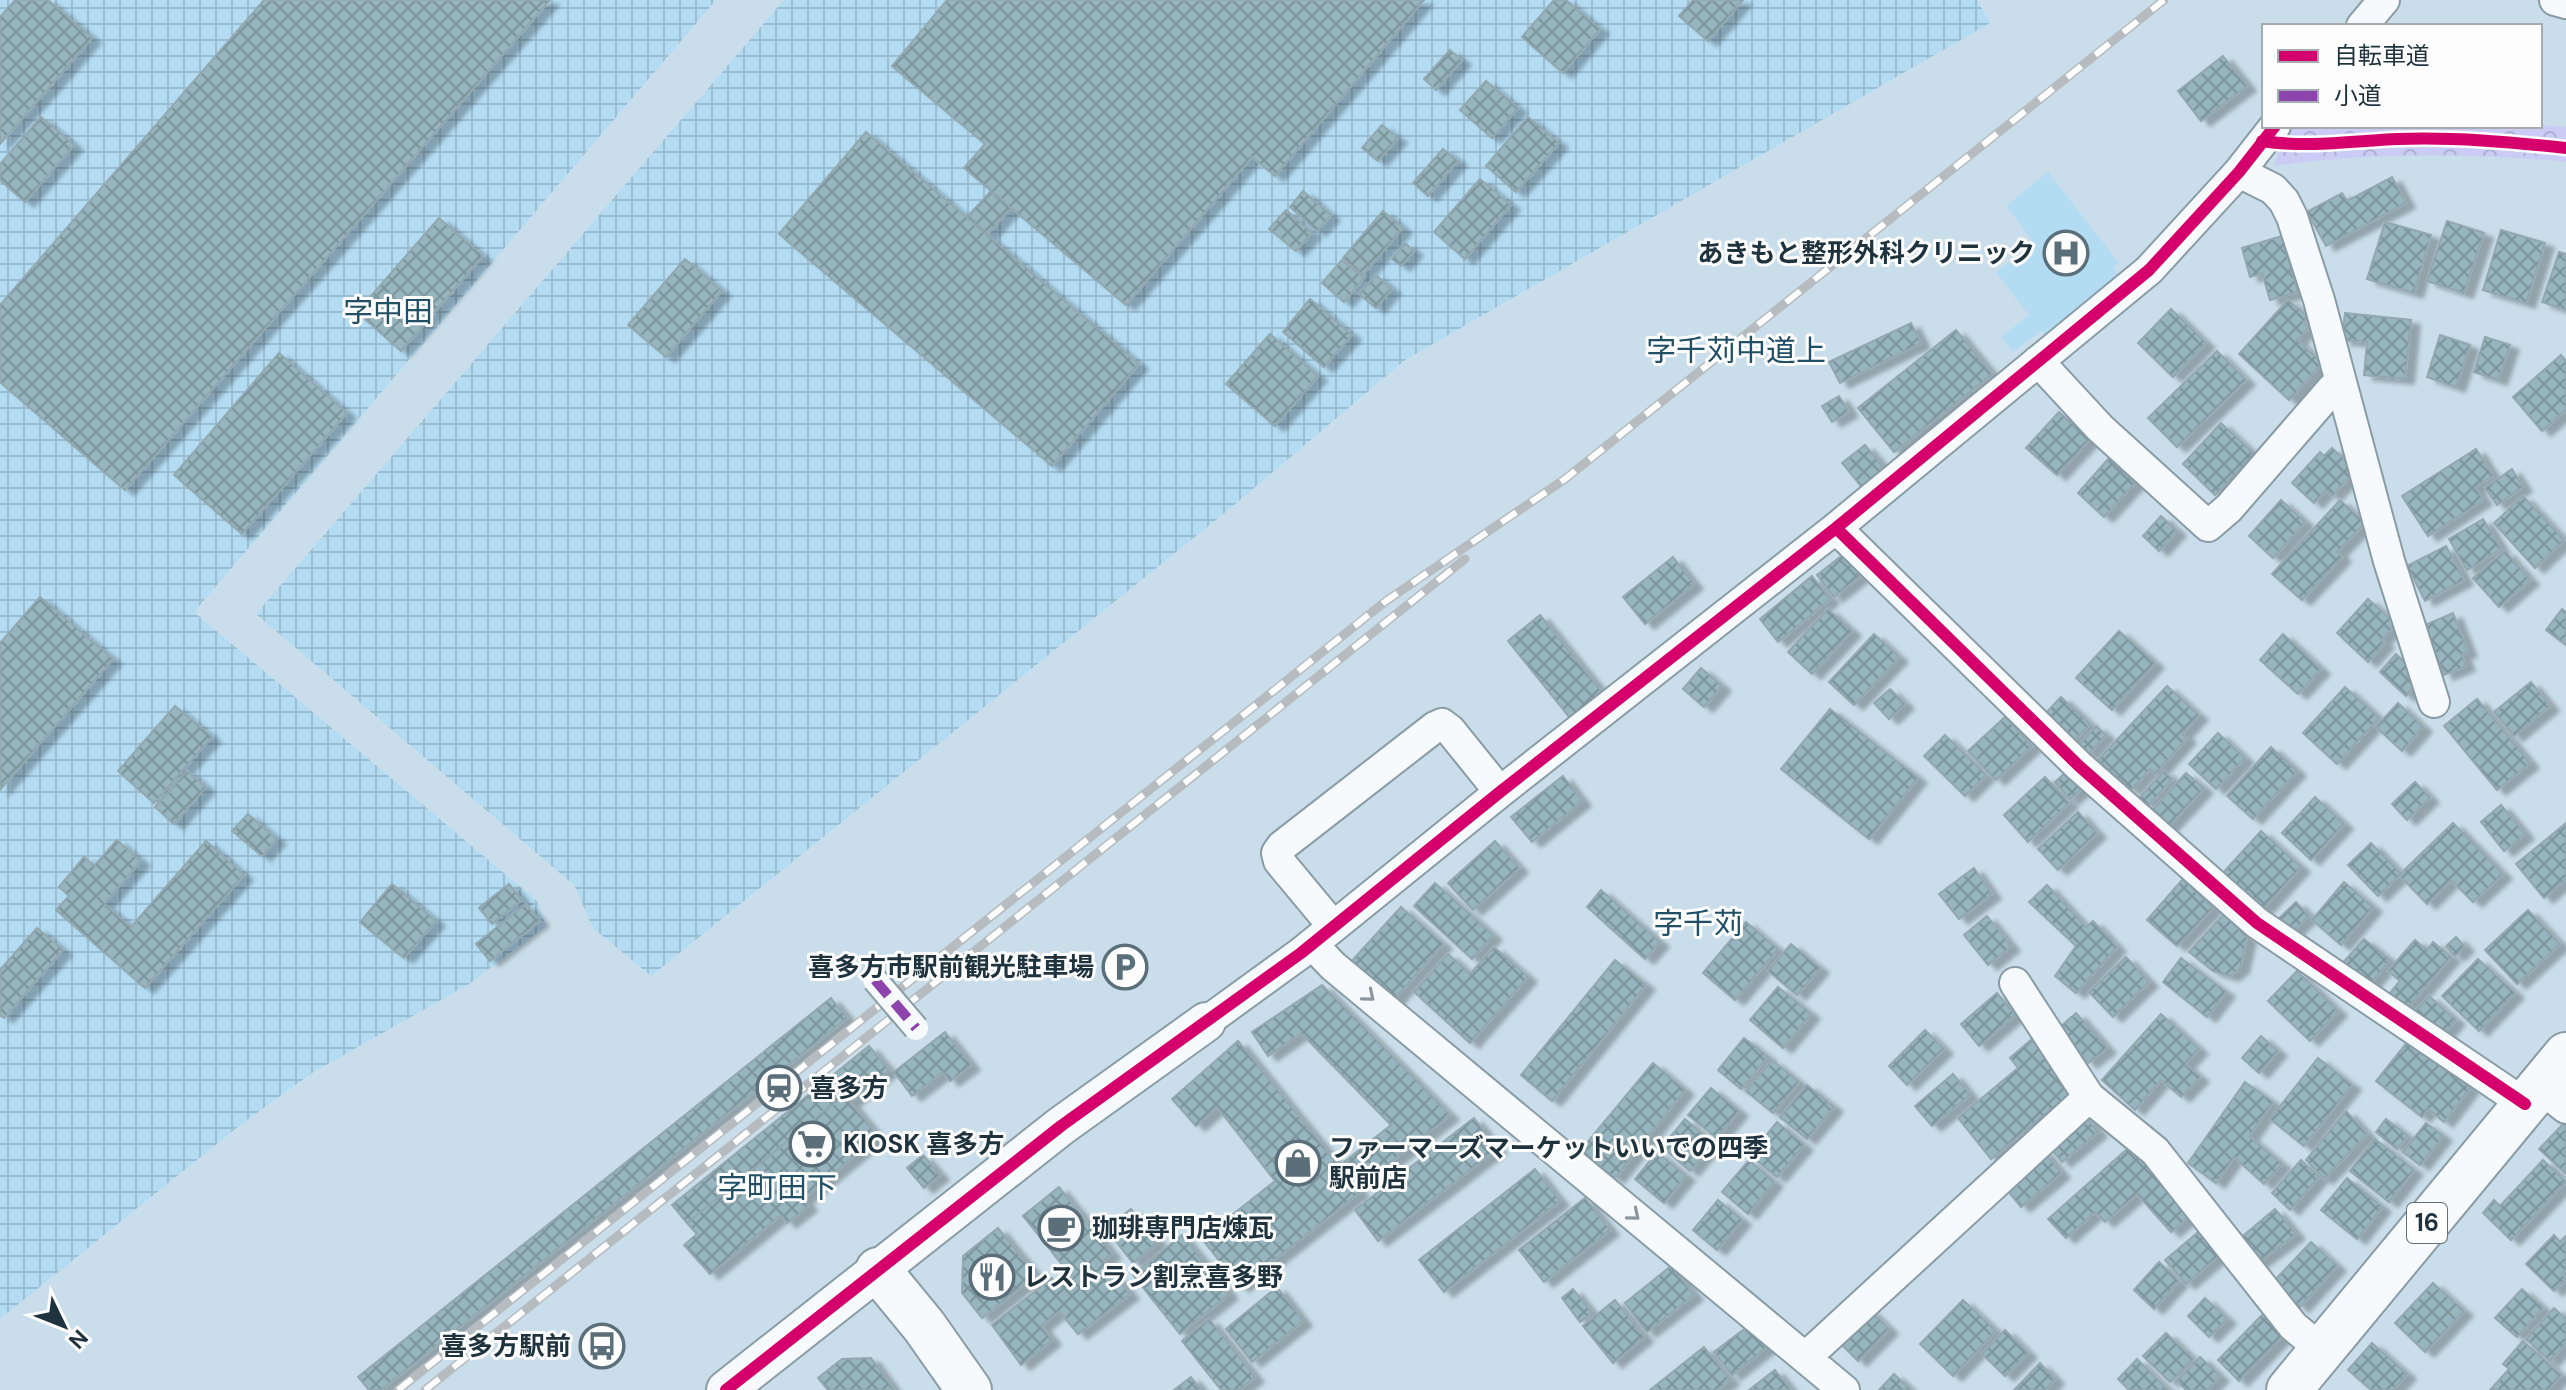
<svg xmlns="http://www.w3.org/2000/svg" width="2566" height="1390" font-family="'DM Sans','Noto Sans JP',sans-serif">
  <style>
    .built { fill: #b3dcf3 }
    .industrial { fill: url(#industrial-grid) }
    .park { fill: url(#park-crowns) }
    .building { fill: url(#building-cross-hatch); stroke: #93a7af; stroke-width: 2; filter: url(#shadow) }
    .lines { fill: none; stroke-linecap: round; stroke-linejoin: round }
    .minor-casing { stroke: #899ca6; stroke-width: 34 }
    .tertiary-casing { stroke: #899ca6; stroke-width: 42 }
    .secondary-casing { stroke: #899ca6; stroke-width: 48 }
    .primary-casing { stroke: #899ca6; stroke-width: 48 }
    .minor { stroke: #f7fafc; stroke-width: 30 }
    .tertiary { stroke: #f7fafc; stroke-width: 38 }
    .secondary { stroke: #f7fafc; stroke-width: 44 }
    .primary { stroke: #f7fafc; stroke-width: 44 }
    .rail-casing { stroke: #b5bbbe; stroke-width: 9 }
    .rail { stroke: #fdfdfd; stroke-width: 6; stroke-dasharray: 18; stroke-linecap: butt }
    .pedestrian-bridge-casing { stroke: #899ca6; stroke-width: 28; stroke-linecap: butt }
    .pedestrian-bridge { stroke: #f7fafc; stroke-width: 24 }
    .quiet { stroke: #8e44ad; stroke-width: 10; stroke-dasharray: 20 10; stroke-linecap: butt }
    .cycleway-casing { stroke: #fdfdfd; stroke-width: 17 }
    .cycleway { stroke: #d6006c; stroke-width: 12 }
    .oneway { stroke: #8b969d }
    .labels { text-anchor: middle; stroke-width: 6; stroke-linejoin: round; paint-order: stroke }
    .shield { fill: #fdfdfd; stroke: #627077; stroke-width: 2 }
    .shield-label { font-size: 24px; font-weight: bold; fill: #1f333e }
    .poi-label { font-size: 26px; font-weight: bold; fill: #1f333e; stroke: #fdfdfd; text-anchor: start }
    .quarter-label { font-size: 30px; fill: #204f66; stroke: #fdfdfd }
  </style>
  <defs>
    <pattern id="industrial-grid" width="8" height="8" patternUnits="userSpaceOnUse" patternTransform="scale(2)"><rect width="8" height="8" fill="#b3dcf3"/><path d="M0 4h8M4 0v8" fill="none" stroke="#9abdd1"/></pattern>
    <pattern id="park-crowns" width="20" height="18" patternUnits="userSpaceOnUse" patternTransform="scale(2)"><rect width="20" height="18" fill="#caccf5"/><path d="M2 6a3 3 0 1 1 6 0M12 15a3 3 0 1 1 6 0" fill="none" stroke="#adb0d3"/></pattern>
    <pattern id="building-cross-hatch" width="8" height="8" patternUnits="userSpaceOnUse" patternTransform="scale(2)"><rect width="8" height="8" fill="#97b5be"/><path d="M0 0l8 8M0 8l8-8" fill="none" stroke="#7b949c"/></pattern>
    <filter id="shadow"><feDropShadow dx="9" dy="5" stdDeviation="2" flood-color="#0004"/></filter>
  </defs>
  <rect width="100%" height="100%" fill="#c9deea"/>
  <path class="built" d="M2048,172l71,91 -6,5 7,9 -75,58 -4,-4 -28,21 -12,-15 28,-22 -33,-43 38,-29 -28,-37z"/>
  <path class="industrial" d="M0,0h716l-522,612 343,289 9,25 -77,58 -157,89 -73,53 -239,193z
    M784,0h1193l13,23 -585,337 -178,151 -576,465 -58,-48 -19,-43 -318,-271z"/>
  <path class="park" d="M2540,125l26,2v35c-98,-9 -195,-10 -292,4l4,-12 14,-26z"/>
  <path class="building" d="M15,0h33l44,38 -92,106v-127z
    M264,0h286l-425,490 -125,-108v-77z
    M947,0h477l-149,176 -23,-19 -126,148 -162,-137 21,-24 -93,-78z
    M1554,0h12l34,29 -37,44 -41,-36z
    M1693,0h50l-35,41 -29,-25z
    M1450,50l12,10 -26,30 -12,-11z
    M2223,56l24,30 -46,35 -23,-30z
    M1486,81l32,27 -26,30 -32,-28z
    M41,117l33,28 -49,57 -25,-22v-16z
    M1528,117l31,26 -43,49 -30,-26z
    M1382,125l16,13 -20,23 -16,-13z
    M866,132l273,232 -87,102 -273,-232z
    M1443,149l15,12 -30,35 -15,-13z
    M2392,177l14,26 -80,43 -19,-34 35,-19 5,8z
    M1480,179l31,26 -46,54 -31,-27z
    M991,191l20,17 -24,27 -20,-18z
    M1303,191l28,24 -14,16 -27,-24z
    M1286,210l26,23 -16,18 -27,-22z
    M1383,211l20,17 -40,47 -20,-17z
    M439,218l44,38 -82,95 -44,-39z
    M2447,221l37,12 -20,60 -37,-12z
    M2385,222l46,13 -17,58 -47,-14z
    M2501,230l44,13 -19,60 -43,-13z
    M2282,236l16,56 -28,8 -8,-27 -12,4 -8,-29z
    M1405,243l9,8 -13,15 -9,-7z
    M2559,252l7,2v56l-24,-8z
    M685,259l37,32 -56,66 -38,-32z
    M1342,260l22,18 -20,24 -22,-19z
    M1376,275l16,14 -16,19 -17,-14z
    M1310,299l42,36 -28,32 -41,-35z
    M2288,300l20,17 -5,5 6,5 -12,13 25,23 -33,37 -50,-46z
    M2171,309l35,34 -33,34 -35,-34z
    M2345,313l66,7 -6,59 -41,-4 3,-33 -25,-2z
    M1911,323l10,20 -81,40 -11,-21z
    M1956,330l36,44 -98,78 -36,-44z
    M1270,334l48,42 -43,50 -49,-42z
    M2440,335l30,10 -14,42 -29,-10z
    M2485,337l25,8 -12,35 -24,-8z
    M2217,351l29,29 -69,67 -29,-29z
    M279,353l68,60 -105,121 -68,-59z
    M2561,355l5,6v49l-24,21 -29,-34z
    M1839,396l10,16 -17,10 -10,-16z
    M2059,412l31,27 -33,36 -31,-27z
    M2221,423l33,31 -39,41 -32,-31z
    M1865,445l23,28 -23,18 -23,-28z
    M2332,448l24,22 -24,26 -6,-6 -12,13 -22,-20 28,-31 4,4z
    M2476,449l17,27 -18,11 8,13 -55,36 -26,-40z
    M2109,458l26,25 -31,34 -26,-24z
    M2512,469l11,18 -26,18 -12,-17z
    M2523,496l41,44 -29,28 -41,-45z
    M2281,500l24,22 -32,36 -24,-22z
    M2340,500l25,23 -28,29 5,5 -40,43 -30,-26z
    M2161,516l16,15 -18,20 -16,-15z
    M2483,519l18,30 -34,21 -18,-31z
    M2446,546l18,34 -39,21 -18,-35z
    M2505,551l25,29 -31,27 -26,-29z
    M1844,554l16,22 -26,21 -17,-22z
    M1673,557l21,27 -49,40 -22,-27z
    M1812,576l18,23 -52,43 -18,-23z
    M40,597l73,62 -113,131v-147z
    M2368,599l28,25 -15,16 4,3 -17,19 -31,-29z
    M1828,609l24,22 -40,43 -24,-22z
    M2562,609l4,3v33l-20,-15z
    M2453,613l15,39 -7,2 5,12 -22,9 -19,-50z
    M1540,615l62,77 -32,26 -62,-77z
    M2119,631l36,32 -43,47 -36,-32z
    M1874,634l25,23 -45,48 -25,-23z
    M2283,634l38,35 -23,25 -38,-34z
    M2396,654l17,16 -5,6 8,8 -10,12 -26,-24z
    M1701,668l21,18 -18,21 -21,-18z
    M2531,682l19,24 -36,30 -20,-24z
    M2167,686l32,29 -17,19 5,4 -32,36 -5,-5 -19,21 -33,-30z
    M2345,687l34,31 -42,46 -34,-31z
    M1890,689l15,15 -16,15 -15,-16z
    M2061,697l29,27 -18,20 -30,-27z
    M2477,699l53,64 -33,27 -53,-64z
    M2398,703l25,24 -21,24 -26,-24z
    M175,706l37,31 -58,66 -36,-32z
    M1830,709l88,69 -49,61 -88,-70z
    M2005,717l27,29 -36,34 -28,-29z
    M2096,726l10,9 -18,20 -10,-9z
    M2218,733l27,25 -29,31 -27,-25z
    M1945,735l41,40 -21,21 -41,-40z
    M2271,747l26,24 -44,48 -26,-23z
    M187,771l19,16 -32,37 -19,-17z
    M2067,771l16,17 -13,11 -15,-17z
    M2164,771l8,8 -24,27 -9,-8z
    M2186,773l18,15 -39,42 -17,-15z
    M1563,776l19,25 -50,41 -21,-25z
    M2045,777l24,26 -41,39 -24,-27z
    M2415,782l15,16 -23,22 -15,-16z
    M2315,797l29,27 -33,36 -29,-27z
    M2501,805l24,29 -21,17 -23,-29z
    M2078,812l19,21 -39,37 -20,-21z
    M248,814l29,25 -15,17 -30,-25z
    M2453,823l50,51 -30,28 -22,-22 -24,24 -28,-29z
    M2566,823v56l-22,19 -28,-34z
    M2261,831l40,36 -39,43 -40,-36z
    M117,840l24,21 -37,43 27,23 75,-86 38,34 -99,113 -89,-78 13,-14 -10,-9 25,-30 10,9z
    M1495,841l24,27 -46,42 -25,-27z
    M2371,843l30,31 -23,22 -30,-31z
    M1974,868l18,26 -33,25 -20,-25z
    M2183,879l30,29 -36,38 -30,-26z
    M2344,882l29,25 -32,38 -29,-25z
    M1435,883l58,52 -21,24 -58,-53z
    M392,884l44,37 -32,37 -44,-36z
    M509,884l13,16 -30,24 -13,-16z
    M2047,885l39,42 7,-6 24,26 -41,46 -21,-17 21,-30 -47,-44z
    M1601,890l59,52 -15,17 -58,-52z
    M2296,902l13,14 -22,21 -13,-14z
    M526,904l14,17 -50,40 -14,-17z
    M1401,907l42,37 -51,58 -43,-38z
    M2528,910l32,34 -43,40 -32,-34z
    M2224,914l23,24 -7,30 -10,8 -17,-5 -24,-19z
    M1987,916l24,30 -23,19 -24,-30z
    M1746,922l32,27 -43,51 -32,-27z
    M37,928l26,22 -59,68 -4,-3v-45z
    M2456,937l9,10 -10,9 -9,-10z
    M2364,939l26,21 -24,29 -26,-23z
    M2415,940l12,10 6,-8 18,15 -44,51 -17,-15 10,-12 -12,-10z
    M1791,944l29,24 -23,27 -29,-24z
    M1494,947l34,30 -58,66 -56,-51 34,-38 22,20z
    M2126,957l23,25 -36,35 -24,-25z
    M2181,958l45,34 -19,25 -44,-35z
    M2478,959l37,34 -36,38 -37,-35z
    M1615,960l31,25 -94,116 -31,-26z
    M2297,971l41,40 -28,30 -42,-40z
    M1322,985l128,130 -87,69 -19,-22 47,-37 -90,-92 -33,23 -16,-24z
    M1778,987l33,27 -28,34 -33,-28z
    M1997,993l18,22 -36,31 -18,-22z
    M2429,996l27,24 -14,16 -27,-25z
    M831,998l16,20 -466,372h-12l-11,-13z
    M2076,1013l31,35 -19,15 -29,-35z
    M2161,1014l38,35 -14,15 15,13 -19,20 -20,-17 -26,30 -33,-30z
    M1925,1030l19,19 -37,36 -18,-19z
    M945,1032l26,33 -21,16 -7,-9 -31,24 -18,-24z
    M2261,1036l17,15 -19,22 -17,-15z
    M1744,1038l24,19 -27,32 -23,-19z
    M2032,1039l42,51 -83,69 -33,-41 60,-50 -8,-10z
    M2409,1040l61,48 -26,34 -16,-13 -6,8 -46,-36z
    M1238,1041l122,151 -120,95 -38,-48 73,-58 -58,-74 -21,19 -24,-27z
    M869,1046l20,24 -39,32 -6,-7 -157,128 -15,-18z
    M2318,1058l34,27 -48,61 -34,-27z
    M1772,1060l27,22 -26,31 -27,-22z
    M1653,1063l32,27 -70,88 -35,-27z
    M1953,1074l17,21 -38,31 -17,-20z
    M2245,1082l28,20 -24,34 33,28 -18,20 -30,-27 -18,26 -28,-20z
    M1807,1085l27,22 -27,32 -27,-22z
    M1711,1088l28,23 -22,27 -29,-23z
    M844,1095l34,41 -75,63 5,7 -21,17 -6,-8 -71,59 -26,-29 13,-11 -10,-11z
    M2346,1111l21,23 -43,45 -18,-19z
    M2084,1115l14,17 -36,30 -14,-17z
    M1474,1118l23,31 -119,92 -23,-31z
    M1685,1119l28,24 -23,28 -28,-24z
    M2386,1119l22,17 -11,13 -21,-17z
    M1777,1122l27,23 -27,32 -27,-22z
    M2426,1123l17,13 -23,29 -17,-13z
    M2563,1124l3,2v48l-27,-25z
    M2375,1139l39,31 -25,32 -39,-31z
    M2135,1142l60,69 -24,21 -34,-38 -32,28 -10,-10 -29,26 -18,-19z
    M2043,1150l18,23 -40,34 -19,-23z
    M1657,1152l29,24 -22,27 -29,-24z
    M923,1155l17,20 -16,13 -17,-20z
    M1749,1160l25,22 -26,32 -26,-22z
    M2301,1160l18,17 -29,33 -18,-17z
    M2543,1160l23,22 -55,58 -28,-27 11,-13 6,6z
    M1535,1169l25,32 -116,91 -25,-32z
    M2347,1178l35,29 -25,32 -36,-29z
    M1059,1187l53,67 -9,7 27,33 -52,40 -19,-23 -18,15 11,14 -31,25 -29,-40 60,-47 2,3 13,-10 -44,-55z
    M1585,1198l25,32 -66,52 -25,-32z
    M1718,1200l24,20 -25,30 -24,-20z
    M1131,1209l27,33 -25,21 -27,-34z
    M2275,1209l21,25 -41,31 -17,-25z
    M998,1228l38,47 -54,43 -20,-25 1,-37z
    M2203,1228l21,23 -38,33 -21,-24z
    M1182,1235l47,59 -49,40 -47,-59z
    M2554,1235l6,7 6,-6v33l-5,5 5,5 -12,12 -28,-27z
    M2311,1242l26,24 -37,41 -27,-25z
    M2159,1262l20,19 -25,28 -20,-19z
    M1671,1266l23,29 -47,37 -22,-29z
    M2433,1283l31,28 -39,41 -30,-29z
    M1277,1287l26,34 -51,41 -26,-33z
    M1573,1289l19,24 -12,9 -18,-24z
    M2522,1289l21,19 -26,29 -22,-19z
    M2205,1298l22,21 -18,18 -21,-21z
    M1615,1300l29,37 -31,26 -30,-37z
    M1963,1300l33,31 -43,45 -33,-32z
    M2554,1308l12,11v24l-16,18 -24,-22z
    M1869,1309l20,20 -31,32 -20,-20z
    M2265,1312l21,20 -47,49 -21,-21z
    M1209,1319l46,58 -16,13h-18l-39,-49z
    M1751,1324l17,22 -36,29 -18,-23z
    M2005,1330l23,23 -23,23 -23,-22z
    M2166,1333l27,26 -23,23 -27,-26z
    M2523,1341l38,34 -13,15h-58l19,-21 -6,-5z
    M2372,1343l35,31 -14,16h-22l-23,-20z
    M1704,1347l26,33 -13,10h-67z
    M2200,1357l20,19 -13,14h-21l-9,-9z
    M871,1358l23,32h-66l-10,-12 24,-19z
    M2137,1359l31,31h-39l-11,-11z
    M2040,1363l15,16 -10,11h-31z
    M1775,1370l16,20h-42z
    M1894,1374l17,16h-32z
    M1191,1377l10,13h-27z"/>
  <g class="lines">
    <g class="minor-casing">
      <path id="minor" d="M2555,0l11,3
        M2362,26l22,-26
        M2239,172l34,17 11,12 8,16 27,83 70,261 45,141
        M2038,361l62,67 108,98 21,-18 103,-119 10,-1
        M1836,528l243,238 178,157 268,181
        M1333,926l-54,-65 -2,-8 5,-7 153,-119 7,-3 8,6 50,62
        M1312,944l21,22 511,424
        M2015,983l74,114 66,54 138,175 29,24
        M1206,1022l95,-69 199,-161 336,-264 313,-258 90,-98 36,-46
        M2539,1087l27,21
        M1806,1357l283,-260"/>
    </g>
    <g class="tertiary-casing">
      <path id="tertiary" d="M726,1390l335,-264 145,-104"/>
    </g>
    <g class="secondary-casing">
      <path id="secondary" d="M878,1270l46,56 45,64"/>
    </g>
    <g class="primary-casing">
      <path id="primary" d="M2289,1390l277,-335"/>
    </g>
    <use href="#minor" class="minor"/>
    <use href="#tertiary" class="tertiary"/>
    <use href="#secondary" class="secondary"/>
    <use href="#primary" class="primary"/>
    <g class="rail-casing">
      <path id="rail" d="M398,1390l988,-789 179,-122 599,-479
        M425,1390l1040,-831"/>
    </g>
    <use href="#rail" class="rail"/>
    <g class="pedestrian-bridge-casing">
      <path id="pedestrian-bridge" d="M875,980l41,48"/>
    </g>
    <use href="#pedestrian-bridge" class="pedestrian-bridge"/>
    <path class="quiet" d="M875,980l41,48"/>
    <g class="cycleway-casing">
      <path id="cycleway" d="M2262,141c44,7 91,0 136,-2 56,-2 112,3 168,9
        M1836,528l243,238 178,157 268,181
        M726,1390l335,-264 240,-173 199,-161 336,-264 313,-258 90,-98 36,-46"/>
    </g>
    <use href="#cycleway" class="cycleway"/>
  </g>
  <defs><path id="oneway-chevron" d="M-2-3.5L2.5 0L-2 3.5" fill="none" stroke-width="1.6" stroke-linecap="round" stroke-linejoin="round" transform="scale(2)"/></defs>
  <g class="oneway">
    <use href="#oneway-chevron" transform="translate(1369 996) rotate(40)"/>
    <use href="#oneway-chevron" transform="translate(1634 1215) rotate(40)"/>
  </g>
  <defs>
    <g id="hospital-ring" transform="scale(2.3)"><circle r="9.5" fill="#fdfdfd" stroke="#5a6f7a" stroke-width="1.5"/><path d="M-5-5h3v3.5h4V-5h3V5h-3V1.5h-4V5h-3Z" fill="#5a6f7a"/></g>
    <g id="parking-ring" transform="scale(2.3)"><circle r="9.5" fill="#fdfdfd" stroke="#5a6f7a" stroke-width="1.5"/><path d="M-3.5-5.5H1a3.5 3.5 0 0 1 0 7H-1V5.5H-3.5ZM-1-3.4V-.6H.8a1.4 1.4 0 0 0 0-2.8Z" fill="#5a6f7a"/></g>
    <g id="station-ring" transform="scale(2.3)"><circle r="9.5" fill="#fdfdfd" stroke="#5a6f7a" stroke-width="1.5"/><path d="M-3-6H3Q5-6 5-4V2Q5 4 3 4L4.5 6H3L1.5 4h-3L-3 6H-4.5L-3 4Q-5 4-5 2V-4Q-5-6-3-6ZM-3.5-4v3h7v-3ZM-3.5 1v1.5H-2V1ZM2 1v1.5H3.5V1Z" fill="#5a6f7a"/></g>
    <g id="supermarket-ring" transform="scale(2.3)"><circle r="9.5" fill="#fdfdfd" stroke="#5a6f7a" stroke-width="1.5"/><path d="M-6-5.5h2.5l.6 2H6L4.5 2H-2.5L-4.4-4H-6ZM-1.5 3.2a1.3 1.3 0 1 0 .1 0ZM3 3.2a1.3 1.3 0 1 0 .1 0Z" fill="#5a6f7a"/></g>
    <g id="shop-ring" transform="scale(2.3)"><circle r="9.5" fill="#fdfdfd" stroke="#5a6f7a" stroke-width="1.5"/><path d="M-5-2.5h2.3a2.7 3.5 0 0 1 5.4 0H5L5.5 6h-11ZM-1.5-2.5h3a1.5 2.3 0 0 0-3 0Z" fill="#5a6f7a"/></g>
    <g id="cafe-ring" transform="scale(2.3)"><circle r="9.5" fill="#fdfdfd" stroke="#5a6f7a" stroke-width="1.5"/><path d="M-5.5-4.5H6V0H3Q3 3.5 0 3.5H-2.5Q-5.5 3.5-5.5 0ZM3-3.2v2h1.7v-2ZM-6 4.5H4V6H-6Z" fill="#5a6f7a"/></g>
    <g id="restaurant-ring" transform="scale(2.3)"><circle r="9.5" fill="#fdfdfd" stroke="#5a6f7a" stroke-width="1.5"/><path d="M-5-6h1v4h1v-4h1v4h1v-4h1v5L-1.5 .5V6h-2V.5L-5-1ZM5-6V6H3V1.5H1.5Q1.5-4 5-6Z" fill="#5a6f7a"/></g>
    <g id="bus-ring" transform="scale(2.3)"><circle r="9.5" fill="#fdfdfd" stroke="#5a6f7a" stroke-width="1.5"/><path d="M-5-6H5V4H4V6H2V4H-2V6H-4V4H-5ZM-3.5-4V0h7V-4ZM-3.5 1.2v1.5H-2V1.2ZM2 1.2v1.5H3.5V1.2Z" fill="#5a6f7a"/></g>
  </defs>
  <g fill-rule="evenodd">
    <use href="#hospital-ring" x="2066" y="253"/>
    <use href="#parking-ring" x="1125" y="967"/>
    <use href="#station-ring" x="779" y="1088"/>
    <use href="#supermarket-ring" x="812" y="1144"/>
    <use href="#shop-ring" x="1298" y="1163"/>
    <use href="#cafe-ring" x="1061" y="1228"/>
    <use href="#restaurant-ring" x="992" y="1277"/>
    <use href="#bus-ring" x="602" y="1346"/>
  </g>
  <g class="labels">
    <rect class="shield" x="2407" y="1203" width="40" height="40" rx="6"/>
    <g class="shield-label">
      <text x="2427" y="1231">16</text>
    </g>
    <g class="poi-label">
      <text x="2035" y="262" text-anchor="end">あきもと整形外科クリニック</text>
      <text x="1094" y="976" text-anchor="end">喜多方市駅前観光駐車場</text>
      <text x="810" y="1097">喜多方</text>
      <text x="843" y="1153">KIOSK 喜多方</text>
      <text x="1329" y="1157">ファーマーズマーケットいいでの四季<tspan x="1329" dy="30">駅前店</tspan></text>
      <text x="1092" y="1237">珈琲専門店煉瓦</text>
      <text x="1023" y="1286">レストラン割烹喜多野</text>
      <text x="571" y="1355" text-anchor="end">喜多方駅前</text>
    </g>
    <g class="quarter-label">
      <text x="388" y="322">字中田</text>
      <text x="1736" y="361">字千苅中道上</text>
      <text x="1698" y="934">字千苅</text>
      <text x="777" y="1198">字町田下</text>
    </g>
  </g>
  <rect x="2262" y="24" width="280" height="104" fill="#fdfdfd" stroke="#a4acb1" stroke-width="2"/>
  <rect x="2278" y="50" width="40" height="12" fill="#d6006c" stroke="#a4acb1" stroke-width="2"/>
  <text x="2334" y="64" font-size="24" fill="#1f333e">自転車道</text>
  <rect x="2278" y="90" width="40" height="12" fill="#8e44ad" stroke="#a4acb1" stroke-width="2"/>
  <text x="2334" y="104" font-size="24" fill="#1f333e">小道</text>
  <g transform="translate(64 1326) rotate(133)" stroke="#fdfdfd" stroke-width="6" paint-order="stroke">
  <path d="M0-6L14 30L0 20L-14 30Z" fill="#1f333e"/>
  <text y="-12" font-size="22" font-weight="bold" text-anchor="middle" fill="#1f333e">N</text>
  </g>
</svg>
